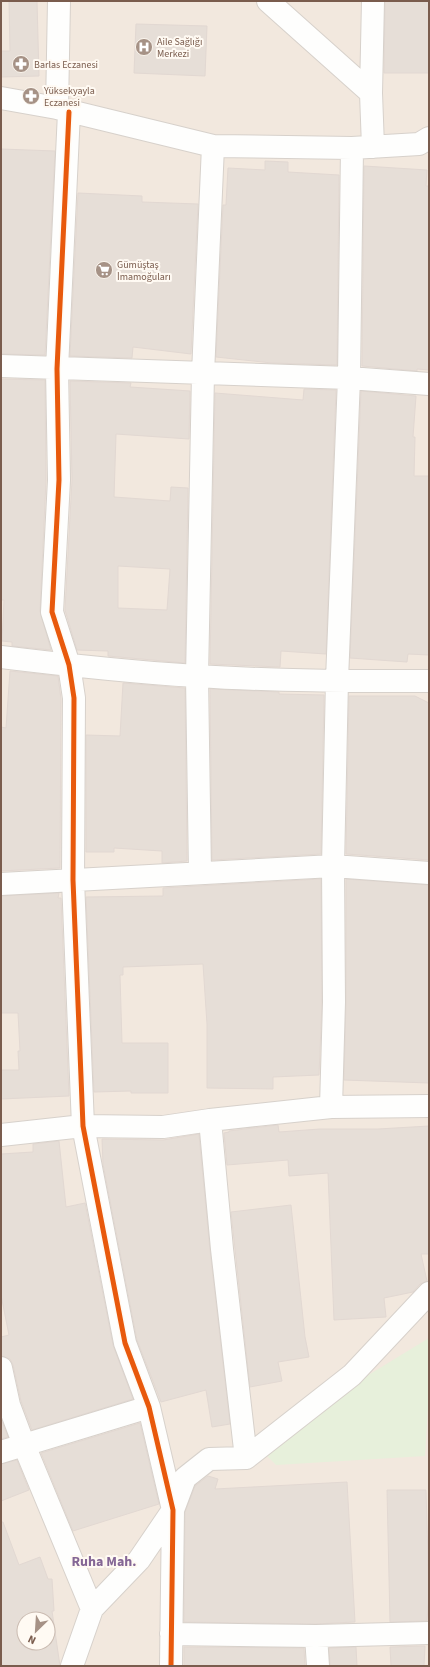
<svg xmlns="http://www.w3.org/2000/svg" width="430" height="1667" font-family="'Source Sans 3',sans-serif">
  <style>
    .residential { fill: #f2e8de; fill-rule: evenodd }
    .green { fill: #e7f0db }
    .building { fill: #e6ded7; stroke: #e2d8d2; fill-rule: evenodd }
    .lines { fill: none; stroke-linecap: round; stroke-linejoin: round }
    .minor-casing { stroke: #d7d1cb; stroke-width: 24 }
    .minor { stroke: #fefefd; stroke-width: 22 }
    .cycleway-casing { stroke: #fffaf3; stroke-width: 8 }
    .cycleway { stroke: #e8590c; stroke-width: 5 }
    .labels { text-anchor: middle; stroke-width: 4; stroke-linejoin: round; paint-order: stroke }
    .poi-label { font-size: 10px; fill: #7a5c4d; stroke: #fffaf3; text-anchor: start }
    .district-label { font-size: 14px; font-weight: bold; fill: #846695; stroke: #fffaf3 }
  </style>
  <rect width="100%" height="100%" fill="#f9f5f0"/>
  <path class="residential" d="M1,1h428v1665h-428zM24,1619h24v24h-24z"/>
  <path class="green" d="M429,1338v52l-4,66 -149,9 -10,-10 45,-45z"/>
  <path class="building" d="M9,1h28l2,75 -38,1v-26h9z
    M385,1h44v72h-45z
    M136,24l71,2 -2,50 -71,-3z
    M1,149l54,2 -10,204 -44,-1z
    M265,161l23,1v10l51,3 -2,190 -65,-2 -56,-6 7,-152h3l2,-37 37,2z
    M364,166l63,4 -1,16h3v184l-12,-1v2l-55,-5z
    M78,193l64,3v6l56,2 -7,150 -58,-7 -1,11 -62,-2z
    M1,379l44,1 1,100 -6,131 11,39 -39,-4v-4l-10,-1 2,-41h-3z
    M70,381l61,2 -1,4 60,4 -1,48 -73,-5 -2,63 56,4 1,-14 17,1 -3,175 -77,-7v-5l-31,-1 -12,-40 7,-130zM118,566l52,3 -3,41 -49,-2z
    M304,389l32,1 -10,264 -45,-3 -1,16 -70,-3 5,-271 88,7z
    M361,391l55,5 -3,41h2l-1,39h15v179l-21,-1 -1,8 -57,-4z
    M10,671l48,5 3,23 -1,169 -59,3v-144l5,1z
    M123,683l62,5 2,173 -25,2v-12l-48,-3v4h-28v-117l34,1z
    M210,689l69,3v2l45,1 -3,159 -109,6z
    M349,696h66l14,7v157l-83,-6z
    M321,879l1,123 -3,73 -46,2v12l-66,-1v-64l-4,-60 -80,3v8h-3l2,68h46v50h-37v-2l-37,1 -8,-195 77,-1v-8z
    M346,879l83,6v198l-85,-3 2,-78z
    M59,893l-1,5h3l8,198 -68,3v-29h18l-1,-19h2l-2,-38h-17v-117z
    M278,1125l1,7 41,-3h58l51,-3v128h-8l6,27 -7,3 -7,8 -29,6 2,19 -52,3 -6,-147 -39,3 -1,-16 -61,5 -3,-32 5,-1v-1z
    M199,1134l11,116 20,174 -18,3 -6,-37 -45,12 -24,-62 -34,-176 -1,-25 61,1z
    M59,1141l7,66 19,-4 28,142 20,54 -101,31 -11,-29 -8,-36 -3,-6 -9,-3v-19l8,-2 -8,-40v-141l32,-2v-8z
    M291,1205l14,132 4,20 -31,5 4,19 -32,6 -19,-175z
    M1,1419l7,18 -7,2z
    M140,1423l19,81 -86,27 -32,-78z
    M17,1460l12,30 -28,11v-37z
    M208,1476l10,3 -3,10 132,-7 8,140 -39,2 -132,-2 1,-110 10,-26z
    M387,1490h39l3,103 -2,28 -37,1z
    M1,1522h2l16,43 21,-8 8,22h4l2,32h-2l8,55h-59zM24,1619h24v24h-24z
    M425,1646l-1,20h-33l-1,-19z
    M184,1647l120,1 1,18h-121z
    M356,1647l1,19h-27l-1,-18z"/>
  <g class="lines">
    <g class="minor-casing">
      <path id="minor" d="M268,1l103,92
        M373,1l-2,92 2,54
        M1,98l56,10 156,38 139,2 67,-4 10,-6
        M57,108l2,-107
        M69,112l-12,257 2,111 -7,132 17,53 5,33 -1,182 10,246 42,217 24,64 24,103 -2,156
        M1,366l348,12 80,6
        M1,657c65,8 130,15 195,19 78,5 156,5 233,5
        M200,873l-3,-196 6,-303 10,-228
        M1,884l332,-18 96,7
        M331,1107l3,-105 -1,-136 4,-186 12,-302 3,-230
        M210,1120l12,129 24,209
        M1,1135l82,-9 80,1 47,-7 121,-13 98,-1
        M1,1368l8,37 15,40 68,164
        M1,1452l148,-45
        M171,1634l145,2 113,-3
        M316,1636l2,30
        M72,1666l20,-57 47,-49 34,-50 12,-32 24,-19 37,-1 106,-83 77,-82"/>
    </g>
    <use href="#minor" class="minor"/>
    <g class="cycleway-casing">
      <path id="cycleway" d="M69,112l-12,257 2,111 -7,132 17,53 5,33 -1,182 10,246 42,217 24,64 24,103 -2,156"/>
    </g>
    <use href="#cycleway" class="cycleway"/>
  </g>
  <defs>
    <g id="hospital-disc" transform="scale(0.9)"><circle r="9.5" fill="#a69286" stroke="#fffaf3"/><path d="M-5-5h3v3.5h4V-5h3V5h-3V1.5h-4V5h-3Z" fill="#fff"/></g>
    <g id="pharmacy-disc" transform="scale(0.9)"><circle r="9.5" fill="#a69286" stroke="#fffaf3"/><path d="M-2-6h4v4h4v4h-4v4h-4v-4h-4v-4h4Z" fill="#fff"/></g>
    <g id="supermarket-disc" transform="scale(0.9)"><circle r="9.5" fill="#a69286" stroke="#fffaf3"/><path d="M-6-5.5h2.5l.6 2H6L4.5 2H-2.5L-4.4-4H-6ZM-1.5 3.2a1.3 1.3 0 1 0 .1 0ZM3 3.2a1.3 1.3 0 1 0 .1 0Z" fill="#fff"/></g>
  </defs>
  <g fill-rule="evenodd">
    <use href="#hospital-disc" x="144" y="47"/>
    <use href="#pharmacy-disc" x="21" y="64"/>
    <use href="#pharmacy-disc" x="31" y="96"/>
    <use href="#supermarket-disc" x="104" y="270"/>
  </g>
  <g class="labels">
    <g class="poi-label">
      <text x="157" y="45">Aile Sağlığı<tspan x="157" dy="12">Merkezi</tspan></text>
      <text x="34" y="68">Barlas Eczanesi</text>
      <text x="44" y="94">Yüksekyayla<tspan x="44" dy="12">Eczanesi</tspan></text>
      <text x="117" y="268">Gümüştaş<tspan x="117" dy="12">İmamoğuları</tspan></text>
    </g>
    <g class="district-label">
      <text x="104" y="1566">Ruha Mah.</text>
    </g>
  </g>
  <rect width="430" height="1667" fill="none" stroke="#7a5c4d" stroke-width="4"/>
  <g transform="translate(36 1631) rotate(205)"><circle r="19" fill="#fffaf3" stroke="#cabbb1"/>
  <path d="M0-3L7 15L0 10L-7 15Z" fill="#a69286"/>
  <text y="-6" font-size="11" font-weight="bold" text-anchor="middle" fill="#7a5c4d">N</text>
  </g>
</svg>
